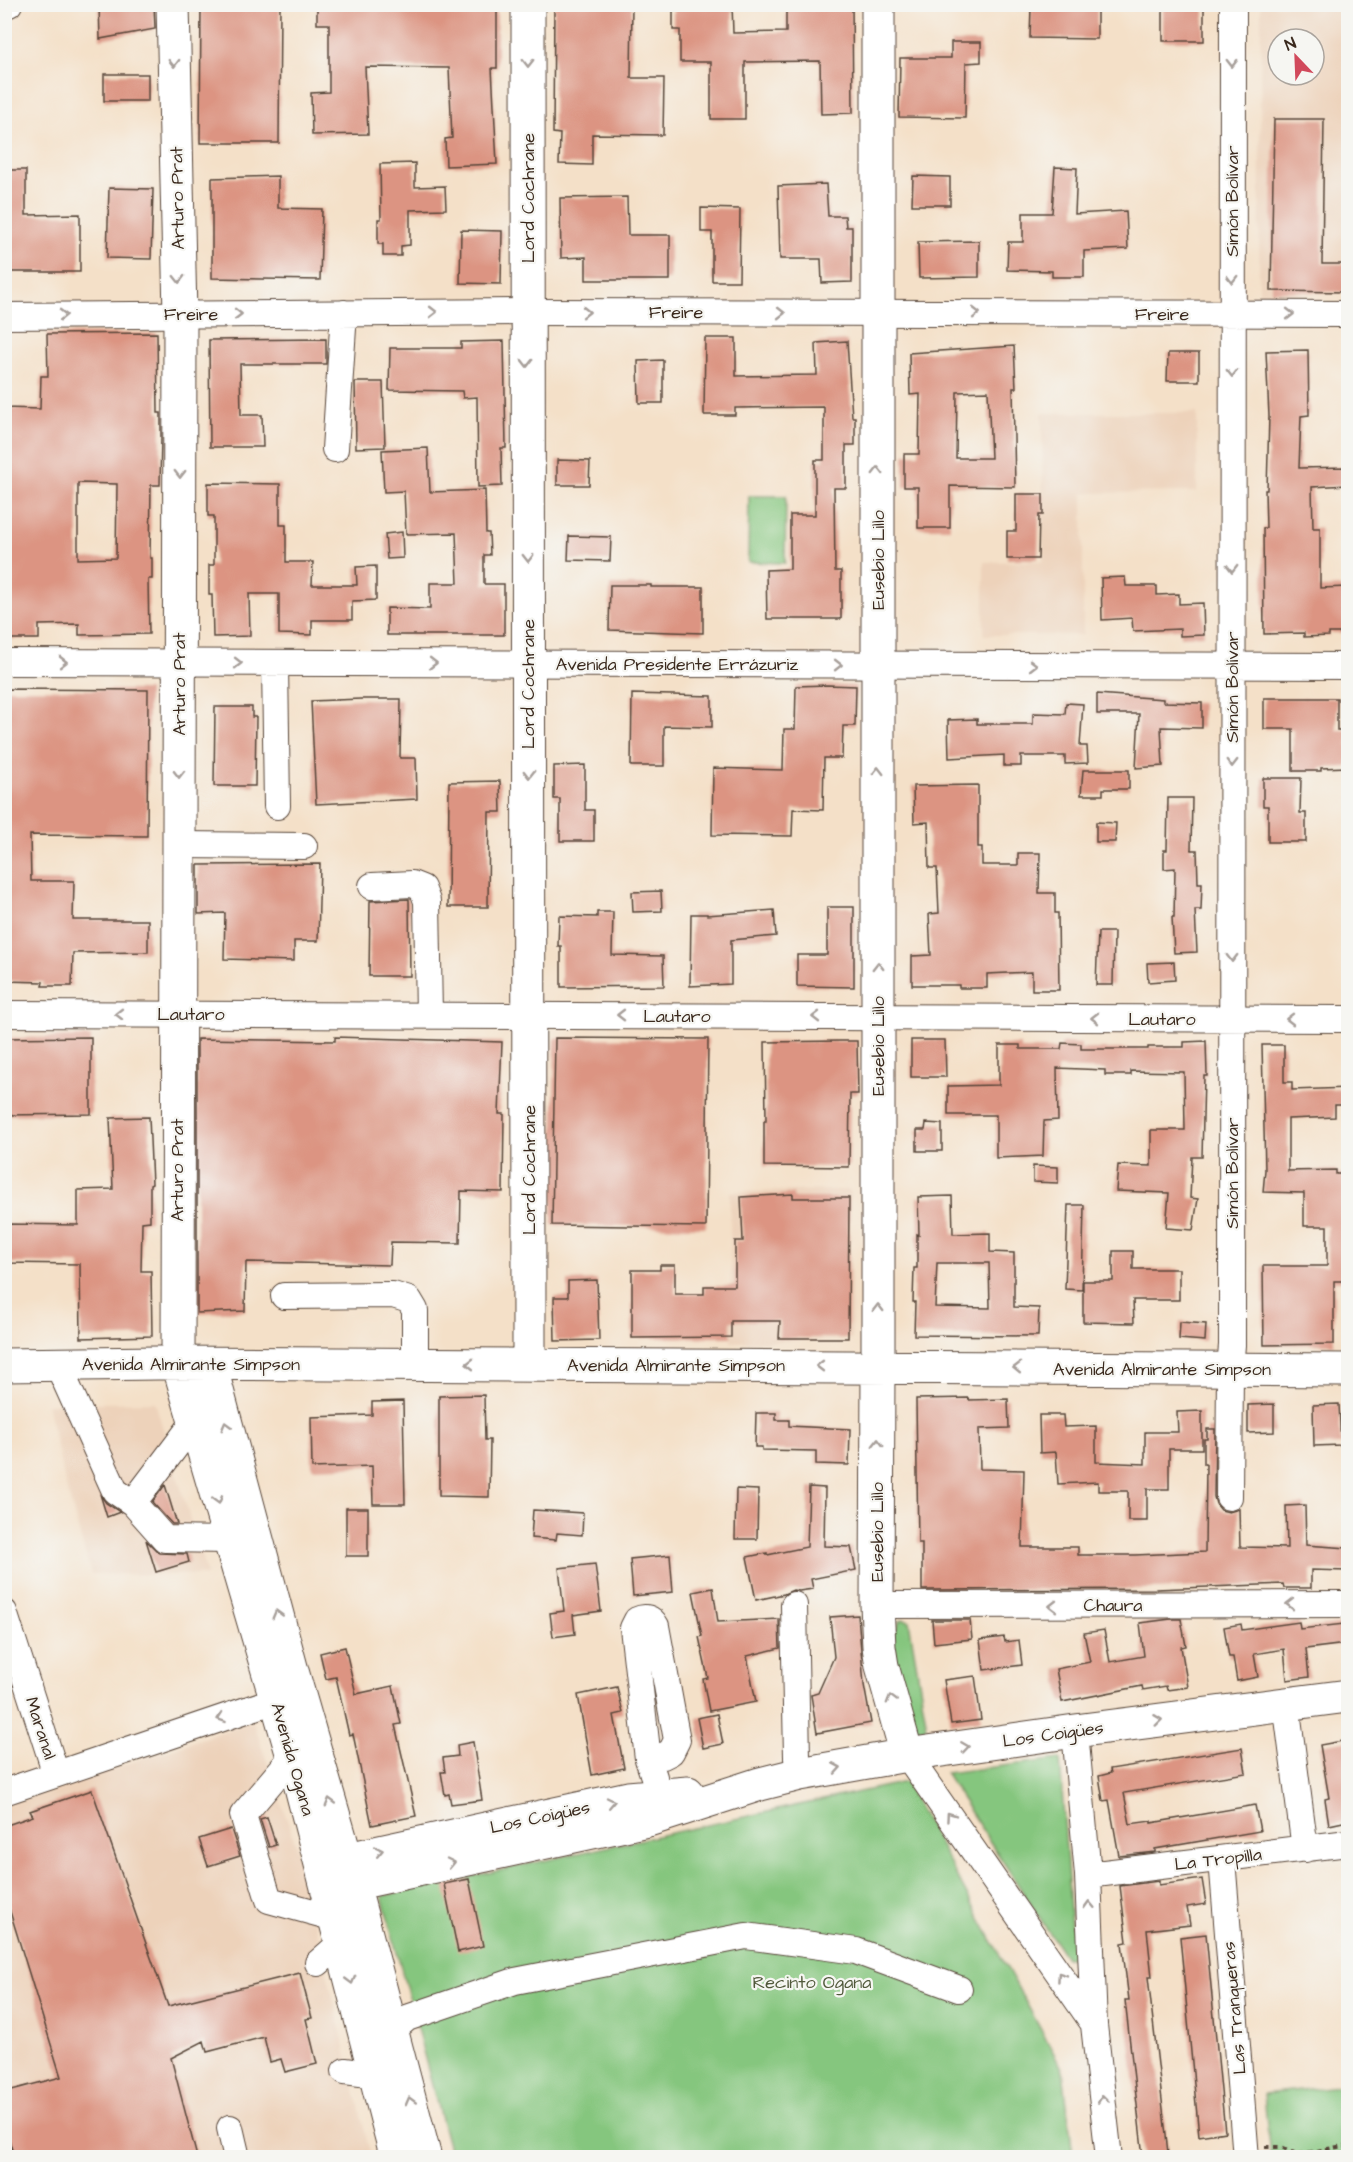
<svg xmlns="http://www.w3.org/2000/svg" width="1353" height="2162" font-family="'Architects Daughter',sans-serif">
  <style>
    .built { fill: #edd2ba; fill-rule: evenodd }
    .green { fill: #85c67e; stroke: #60784e; stroke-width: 1.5 }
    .building { fill: #dc9482; fill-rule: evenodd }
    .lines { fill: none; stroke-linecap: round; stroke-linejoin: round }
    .minor-casing { stroke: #574538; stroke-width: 28 }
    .major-casing { stroke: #574538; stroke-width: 35 }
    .path { stroke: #574538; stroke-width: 4; stroke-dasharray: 4.5 4.5; stroke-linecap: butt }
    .minor { stroke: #fff; stroke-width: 26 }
    .major { stroke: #fff; stroke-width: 33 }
    .oneway { stroke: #a79f9a }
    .labels { text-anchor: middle; stroke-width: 4.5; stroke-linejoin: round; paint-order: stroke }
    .street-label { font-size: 18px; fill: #3b2a1e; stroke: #f6f6f2 }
    .park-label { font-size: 18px; fill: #51593b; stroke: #f6f6f2 }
  </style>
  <rect width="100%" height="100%" fill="#f6f6f2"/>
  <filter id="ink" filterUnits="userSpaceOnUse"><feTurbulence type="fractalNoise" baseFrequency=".0167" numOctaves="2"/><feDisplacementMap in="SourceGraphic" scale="12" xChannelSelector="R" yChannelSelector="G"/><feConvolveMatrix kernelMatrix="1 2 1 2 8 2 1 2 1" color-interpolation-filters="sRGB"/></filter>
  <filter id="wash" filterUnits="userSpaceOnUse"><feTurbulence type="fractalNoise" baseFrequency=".008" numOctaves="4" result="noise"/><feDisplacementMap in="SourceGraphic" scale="24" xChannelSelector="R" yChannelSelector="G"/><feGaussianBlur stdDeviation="1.35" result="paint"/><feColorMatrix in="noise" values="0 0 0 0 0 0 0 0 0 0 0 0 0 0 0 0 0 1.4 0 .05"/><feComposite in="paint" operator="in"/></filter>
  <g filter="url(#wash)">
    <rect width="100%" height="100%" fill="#f4e0c8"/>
    <path class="built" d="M1261,5h87v288l-89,2zM1278,39h36v36h-36z
      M1042,413h155v79l-114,1v142h-99v-73l59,-1z
      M850,1190l2,150 -121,2 -1,-150z
      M155,1402l52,173 -116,-1 -24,-84 -20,-86z
      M253,1721l45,130 73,306h-366l-1,-351z"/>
    <path class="green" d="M749,496h37l-1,67 -37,-1z
      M904,1619l5,2 18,107 -12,2 -15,-31 -7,-64 7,-14z
      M1060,1759l11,166 9,27 -8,6h-6l-121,-185z
      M905,1782l158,288 10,87h-622l-69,-261z
      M1348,2085v72h-78l-6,-63z"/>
    <g id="blocks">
      <path class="building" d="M99,4h55l1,25 -55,10z
        M201,4h79l-1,139h-79z
        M317,4h180v64h-5l5,96 -51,2 -1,-27 7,-1 -3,-70 -84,-1 3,67 -56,1 -1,-42 18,-1v-68h-12z
        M554,4h78l-1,74h33l-1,57 -71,-1v31l-33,-1 1,-30 -7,-1z
        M691,4h41l1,29 53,-1v-28h66l1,109 -32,1 -1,-53 -75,1v57h-34v-57h-31v-32h-7v-23l18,-1z
        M1055,4h42v35l-67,-1 1,-31h24z
        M1163,4h41v37h-41z
        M951,42h30v20l-15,1 -1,55 -66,-1 1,-59h51z
        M104,74h44v27h-44z
        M1274,119h50l-2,145h26v28l-77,-1z
        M415,163v24l30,-1 1,23 -36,1v35l-9,1v10h-18v-12h-5v-25h3l-1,-55z
        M1055,167l22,1 -2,46 51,-3 2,38 -44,2v26h-32v-6l-45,-1 1,-28h15v-29h29z
        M4,170h22v45l54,-1v58h-76z
        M278,176v32l44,1 -2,71 -108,-2v-100z
        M913,176l37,1v28h-38z
        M826,184l2,32h17l1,11h6v55l-30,1 -1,-24h-41l-2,-73z
        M109,188l44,1 -2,70 -44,-1z
        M627,197l1,38h42v45h-84v-23l-25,1 -1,-60z
        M701,208l39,1 -1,72h-27v-49h-11z
        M461,230l41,1 -1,53 -41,-1z
        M979,241v36l-60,1 -1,-36z
        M157,333l1,80h3v25l-1,47h-9l-1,73h2v21h-4l1,55 -70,1v-11l-40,1v14h-35v-231l36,1 1,-33h7l-1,-42zM78,483l39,1 -1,74 -38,1z
        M705,338h31v38l81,-1 -1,-32 31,-2 5,76h3v28h-9v43h-12l1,83h6v48h-74l-1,-49 24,-1v-54h25v-55h9v-53l-89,1v7h-31z
        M326,339v25h-86l1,51h21l1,32h-53l-1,-107z
        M504,341l2,107h-5l1,38 -24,1 -1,-90 -14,1 -1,-7 -73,-1 1,-42h71v-6z
        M1014,346l2,42h-3l2,99 -65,-1v42h-32v-41h-14v-33h15l1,-60 -10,1 -1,-42zM988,391l3,67h-35l1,-66z
        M1308,350l1,65 -8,1 -2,52 49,-1v18l-36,2 1,41h7v60l28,-1v46h-19v3l-25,1v-4l-40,1 -1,-106h3l-1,-38h2l2,-74 -3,-65z
        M1168,353h31v28h-32z
        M663,360v43h-24l-1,-42z
        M355,382h28l2,65 -29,1z
        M428,448l2,44 55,-2 1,43h3l1,22h-6v29h20v51h-117v-27l43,1v-26h28l-2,-50 -50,1 -2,-43 -20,1 -2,-42z
        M557,460l33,1 -1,24h-32z
        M208,483l72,1v41h6v37h27l-1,23h45l-1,-18 20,-1v34l-24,1v19h-40v15l-33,-1v-40h-30l1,42 -37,1 -1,-42h-3v-30h5v-49h-6z
        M1016,494h27v21h-4l-1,44h-31v-28h9z
        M402,532l1,26 -16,1 -2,-25z
        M569,536l42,1 -1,24 -42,-1z
        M1125,577l1,9h31v9l22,-1v10l24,-1 1,32 -24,1v-7l-47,2 -1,-13 -30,2 -1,-42z
        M610,585h41v2h52v46l-94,-3z
        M827,685l29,1 -1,40h-12l-1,32h-18l-1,52 -30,-1 -1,27 -80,-1 1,-67 70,2 1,-41h11l1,-43z
        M4,689l144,1 -1,146 -117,-1 1,46h43l-1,39h75v32l-75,1 -1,33h-30l1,-4 -39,-1z
        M632,694l80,2v31l-48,-1v40h-33z
        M1097,694l66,5v3l39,1v25l-41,-1 2,39 -27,2 3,-54h-42z
        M1264,698h73v32h11v37l-27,1v3h-28v-42h-29z
        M361,699h40l-1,59h16l1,41 -101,5 -5,-103z
        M1066,703l17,1 -3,42h7l1,17 -23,1v-8h-44v10h-17v-11l-55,3 -1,-38 29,-1v5h56v-11l32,1z
        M215,707h37v10h4l-1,69h-41z
        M585,765v45h9v31h-34v-42h-6v-33z
        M1083,770h46v19h-26v6h-22z
        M1263,778h38l-1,35h6v29h-38v-36h-5z
        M500,781l1,31h-12l-1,95h-40l1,-125z
        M978,785v62h4v18h36v-12h22l-1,40h16v20h3l1,77h-27v-18l-45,2v14h-28v-3h-47v-29l19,-1 -2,-41 10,-1 -2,-45h-8l-1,-46 -14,1 -1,-37z
        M1168,798h24l-1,52h6l1,33h4l-1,27h-6l2,42 -23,1 -2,-36h2l1,-49 -11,1v-19h3z
        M1096,822l20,1 -1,19h-19z
        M320,864l-2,77h-24v20l-70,-2 1,-46 -27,1v-49z
        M661,891l1,20 -29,1 -1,-20z
        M409,899l1,77h-41l1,-75z
        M827,907h27v80l-57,-1v-31h30z
        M774,910l2,26 -45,4v44l-41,2 1,-72h16v1z
        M597,912h16l-1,43 51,1 1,30 -103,1v-41h-3l1,-30 38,1z
        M1098,932h16l-1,53h-17z
        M1174,962l1,18 -27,2 -1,-19z
        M91,1037v77l-87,1v-77z
        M335,1037l167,5 -3,72h5l-1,78 -42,-1 -1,52 -69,-1 -1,23 -144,-3 -1,49 -48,2v-274l138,2z
        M555,1038l153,1 -2,188 -154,-2z
        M911,1040h34l1,37h-35z
        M841,1041h16l1,53h-8l-1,73 -85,-1v-45h2l-1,-79z
        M1206,1041l1,35h-3l-2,81h-10l-2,41 8,1 -5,31 -27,-2 3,-35 -53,-2 2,-26 33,1v-36h34l-1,-58 -53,-1v4h-26v-5l-48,-2 1,52 -14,1 -1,35 -47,2v-43h-48v-29l51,-1v-40h21v4h41l1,-6 19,1v5h67v-2h36v-5z
        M1262,1045h22v37h8v8l56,-2v17h-13v12l-47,2v52l48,-1v4h12v107h-14v63l-70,1 -1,-79h64v-40h-23v-33l-41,-1 2,-22z
        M149,1117l3,67 -2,1v36l-8,1 -1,49h10l1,65 -71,2 -1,-74 -76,-1v-39l74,1v-35l35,-1 -3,-71z
        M926,1123l16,1v27h-25v-21h8z
        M1033,1166l25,1v16l-25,-1z
        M793,1194v4h56l-1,140h-69l1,-17h-49v16l-99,1v-68h28v-5h15v29h29v-8h31v-45h8l-2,-44z
        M952,1196l1,38 37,-1v19l24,1v54l25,1 -1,28 -124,-1 1,-33h-2l1,-34h3v-34l2,1 -1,-38zM937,1263h52l1,45 -55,-1z
        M1068,1205h16l-2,85 -17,-1z
        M1113,1251h20v18h46v31h-46l1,23 -51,-1v-41h30z
        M597,1280l2,60 -44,1 -1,-44h14v-16z
        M1180,1322l26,2 -1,17 -26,-2z
        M484,1395l1,45h5l-1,57 -50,-1v-100z
        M969,1398v2l39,-1 1,29 -30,1 1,40 44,1 -2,77h56v8h57l70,-3 1,-88h-2v-25h3v-10h8l-1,68 2,7 5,6 8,2 10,-3 1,38 47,1 -1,-42 19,-1 1,40 42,3v23l-37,-1v18h-27l-1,-4 -127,5 -234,1v-47h-4l-2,-144z
        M403,1401l2,103h-32l-1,-38 -60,2 -1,-51 61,-2v-13z
        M1274,1404v28l-26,1v-28z
        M1339,1404l2,41 -27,1 -1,-41z
        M1202,1411v38h-33v40h-22v32h-19v-30h-30v-9l-40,2 -2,-32 -16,1 -1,-38h24l1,12 32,-1v36l49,2v-32h33l-1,-20z
        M756,1413h20v7h13v6l61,3 -1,36 -33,-1v-13l-54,-1v-3h-7z
        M165,1485l12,39h-5l-20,-22z
        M809,1487l16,1 -1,58 27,1 5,23 -45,9 2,10 -14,2 -6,-1 -9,4 -28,6 -9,-43 20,-4v2l40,-8z
        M736,1489l22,1 -1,49h-22z
        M100,1494l6,9 14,9 -13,5z
        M346,1508h22v48h-22z
        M533,1510l50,3 -1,22 -25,-2 -1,7 -25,-2z
        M146,1540l13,13 28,1 2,8 -33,10z
        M670,1555l3,37 -40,4 -3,-37z
        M595,1564l6,47 -28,4 2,19 -22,3 -3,-24 14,-2 -5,-43z
        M713,1588l5,34 61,-3 1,29 -33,8 9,46 -47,9 -6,-32 5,-1 -9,-41 3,-1 -9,-44z
        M858,1615l6,70 7,38 -54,10 -6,-38 7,-2 16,-36 -4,-40z
        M1171,1619h10l5,27 -5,1 7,40 -21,3 -1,-4 -23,4 -1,-4 -80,16 -6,-33 34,-7 -6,-29 20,-3 6,32 34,-6 -4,-33z
        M932,1620h38l2,19 -38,4z
        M1299,1622l1,7 44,-5 2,20 -40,5 3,28 -22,3 -3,-31 -30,5 4,23 -21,4 -4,-24h-4l-5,-30 17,-3 1,6z
        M1004,1637l1,5 14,-2 3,25 -38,5 -4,-30z
        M345,1647l11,47 37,-8 8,38 -6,1 21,91 -44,9 -19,-91 -4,1 -13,-58 -10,2 -6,-26z
        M975,1676l6,44 -30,4 -7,-44z
        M617,1687l6,26 -9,2 10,53 -32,7 -14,-80z
        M717,1714l6,30 -20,4 -6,-30z
        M1348,1740v81l-19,4 -4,-26 4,-1 -9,-53z
        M473,1742l9,58 -31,4 -2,-10 -4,1 -4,-23h4l-2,-14 15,-2 -1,-11z
        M1242,1748l4,25 -122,20 6,31 21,-3v2l104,-18 5,26 -105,18v3l-36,4 -10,-56 -6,1 -4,-25 12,-3 -1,-4z
        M92,1790l76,216 132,-33 12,45 -6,1 11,45 -32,8 -4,-13 -11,3 -6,-25 -57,15 -3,-11 -33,17 26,99h-183l-10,-36v-29l57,-15 -57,-185v-66l29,-10 -3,-5z
        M267,1817l9,28 -7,2 -9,-28z
        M231,1829l9,27 -32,10 -9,-27z
        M469,1879l14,67 -25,6 -14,-68z
        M1202,1879l4,25 -19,3 3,18 -43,5 5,47h-4l20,176 -25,4 -18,-157h4l-7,-57 5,-1 -7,-56 39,-5v4z
        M1206,1934l19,198 -26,4 -19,-199z"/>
    </g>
  </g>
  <g filter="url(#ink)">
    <use href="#blocks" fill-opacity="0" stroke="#574538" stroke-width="1.5"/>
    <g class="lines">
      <g class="minor-casing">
        <path id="minor" d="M4,6l5,-2
          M4,316l523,-4 821,2
          M335,449l9,-136
          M4,662l1344,4
          M275,663l2,143
          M178,845l126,1
          M372,886l40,-2 10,4 5,13 2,114
          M4,1014l1344,5
          M284,1296l109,-1 16,5 6,10v54
          M58,1365l57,126 18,12 62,-82
          M1229,1497l1,-128 2,-24 1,-1341
          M133,1503l32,36 64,1
          M794,1605l3,153 3,16
          M877,1605l471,-1
          M4,1612l52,162
          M1286,1703l19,146
          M1075,1731l13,144 6,150 15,133
          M907,1755l187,269
          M293,1756l-50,59 26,85 66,18
          M648,1759l15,-3 8,-4 6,-12 -21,-114c-4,-8 -11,-10 -19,-6l-4,8 15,131 6,18 3,20
          M4,1792l272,-92
          M1222,1859l24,299
          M1088,1875l260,-32
          M318,1963l24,-21
          M392,2031l15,-13 108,-37 231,-45 110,15 103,38
          M345,2071l31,4
          M230,2128l7,30"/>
      </g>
      <g class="major-casing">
        <path id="major" d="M173,4l7,310 -2,1049 115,393 104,402
          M528,4l1,1360
          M878,4v1362l-1,239 2,42 3,19 25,89
          M210,1364l82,307 54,187 79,300
          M4,1365l154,-2 1190,7
          M324,1864l304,-66 60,-5
          M353,1884l295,-64 112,-36 40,-10 107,-19 168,-24 273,-35"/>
      </g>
      <path class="path" d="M1265,2147h17l9,5 10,2 47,-9"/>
      <use href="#minor" class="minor"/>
      <use href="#major" class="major"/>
    </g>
    <defs><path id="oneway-chevron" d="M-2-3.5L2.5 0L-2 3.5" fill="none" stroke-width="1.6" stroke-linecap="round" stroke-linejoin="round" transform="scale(1.5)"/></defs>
    <g class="oneway">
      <use href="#oneway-chevron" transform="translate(174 63) rotate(89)"/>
      <use href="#oneway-chevron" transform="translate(528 63) rotate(90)"/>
      <use href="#oneway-chevron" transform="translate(1232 63) rotate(90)"/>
      <use href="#oneway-chevron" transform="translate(179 279) rotate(89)"/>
      <use href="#oneway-chevron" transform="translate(1232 279) rotate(90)"/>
      <use href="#oneway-chevron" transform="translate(433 312)"/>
      <use href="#oneway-chevron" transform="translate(586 312)"/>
      <use href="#oneway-chevron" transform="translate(781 313)"/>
      <use href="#oneway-chevron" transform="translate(976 313)"/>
      <use href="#oneway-chevron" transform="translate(238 314)"/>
      <use href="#oneway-chevron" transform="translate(1290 314)"/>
      <use href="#oneway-chevron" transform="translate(63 315) rotate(-1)"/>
      <use href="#oneway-chevron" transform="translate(527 363) rotate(90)"/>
      <use href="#oneway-chevron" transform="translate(1232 373) rotate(90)"/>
      <use href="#oneway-chevron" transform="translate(878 471) rotate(-90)"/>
      <use href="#oneway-chevron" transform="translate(180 474) rotate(90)"/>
      <use href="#oneway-chevron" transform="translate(528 558) rotate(90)"/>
      <use href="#oneway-chevron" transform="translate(1232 568) rotate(90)"/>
      <use href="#oneway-chevron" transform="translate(63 662)"/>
      <use href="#oneway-chevron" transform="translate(238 663)"/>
      <use href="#oneway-chevron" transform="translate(433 663)"/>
      <use href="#oneway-chevron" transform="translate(838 665)"/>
      <use href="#oneway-chevron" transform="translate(1033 665)"/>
      <use href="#oneway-chevron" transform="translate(1232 763) rotate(90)"/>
      <use href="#oneway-chevron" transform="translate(878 771) rotate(-90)"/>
      <use href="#oneway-chevron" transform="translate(179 774) rotate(90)"/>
      <use href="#oneway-chevron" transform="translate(529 774) rotate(90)"/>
      <use href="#oneway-chevron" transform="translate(1232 958) rotate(90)"/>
      <use href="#oneway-chevron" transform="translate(878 966) rotate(-90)"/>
      <use href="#oneway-chevron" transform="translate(119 1014) rotate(-180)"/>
      <use href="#oneway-chevron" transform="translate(621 1015) rotate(-180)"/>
      <use href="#oneway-chevron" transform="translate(816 1017) rotate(-180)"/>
      <use href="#oneway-chevron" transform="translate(1095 1018) rotate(-180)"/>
      <use href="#oneway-chevron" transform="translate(1290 1019) rotate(-180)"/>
      <use href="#oneway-chevron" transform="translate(878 1308) rotate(-90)"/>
      <use href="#oneway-chevron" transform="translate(470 1364) rotate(-180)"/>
      <use href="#oneway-chevron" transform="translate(820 1366) rotate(-180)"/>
      <use href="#oneway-chevron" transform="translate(1017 1368) rotate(-179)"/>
      <use href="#oneway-chevron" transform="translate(226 1426) rotate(-105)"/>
      <use href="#oneway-chevron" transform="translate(878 1443) rotate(-90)"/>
      <use href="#oneway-chevron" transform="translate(218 1500) rotate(74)"/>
      <use href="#oneway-chevron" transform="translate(1290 1604) rotate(180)"/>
      <use href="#oneway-chevron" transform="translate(1053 1606) rotate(180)"/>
      <use href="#oneway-chevron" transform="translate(277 1614) rotate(-105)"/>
      <use href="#oneway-chevron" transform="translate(891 1699) rotate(-106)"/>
      <use href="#oneway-chevron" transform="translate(221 1718) rotate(161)"/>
      <use href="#oneway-chevron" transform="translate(1158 1720) rotate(-7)"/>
      <use href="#oneway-chevron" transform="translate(965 1747) rotate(-8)"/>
      <use href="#oneway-chevron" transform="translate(837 1768) rotate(-10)"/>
      <use href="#oneway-chevron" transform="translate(330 1802) rotate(-106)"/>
      <use href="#oneway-chevron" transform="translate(611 1802) rotate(-12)"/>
      <use href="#oneway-chevron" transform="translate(950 1816) rotate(-125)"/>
      <use href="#oneway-chevron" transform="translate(379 1851) rotate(-12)"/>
      <use href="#oneway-chevron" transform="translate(451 1863) rotate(-12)"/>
      <use href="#oneway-chevron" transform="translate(1089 1905) rotate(-92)"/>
      <use href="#oneway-chevron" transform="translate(1061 1976) rotate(-125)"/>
      <use href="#oneway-chevron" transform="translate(351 1980) rotate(75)"/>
      <use href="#oneway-chevron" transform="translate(1103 2099) rotate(-97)"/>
      <use href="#oneway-chevron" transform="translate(410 2101) rotate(-105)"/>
    </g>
  </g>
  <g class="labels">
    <g class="street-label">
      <text transform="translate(177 198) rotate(-91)" y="6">Arturo Prat</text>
      <text transform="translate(528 198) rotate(-90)" y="6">Lord Cochrane</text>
      <text transform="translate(1232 201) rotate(-90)" y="6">Simón Bolívar</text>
      <text x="676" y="318">Freire</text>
      <text x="191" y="320">Freire</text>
      <text x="1162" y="320">Freire</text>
      <text transform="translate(878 560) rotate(-90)" y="6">Eusebio Lillo</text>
      <text x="677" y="670">Avenida Presidente Errázuriz</text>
      <text transform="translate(179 684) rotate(-90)" y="6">Arturo Prat</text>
      <text transform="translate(528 684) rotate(-90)" y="6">Lord Cochrane</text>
      <text transform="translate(1232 687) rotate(-90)" y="6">Simón Bolívar</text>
      <text x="191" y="1020">Lautaro</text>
      <text x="677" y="1022">Lautaro</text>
      <text x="1162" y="1025">Lautaro</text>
      <text transform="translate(878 1046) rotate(-90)" y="6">Eusebio Lillo</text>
      <text transform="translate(177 1170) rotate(-90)" y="6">Arturo Prat</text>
      <text transform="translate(529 1170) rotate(-90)" y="6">Lord Cochrane</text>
      <text transform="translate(1232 1173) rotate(-90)" y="6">Simón Bolívar</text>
      <text x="191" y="1370">Avenida Almirante Simpson</text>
      <text x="676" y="1371">Avenida Almirante Simpson</text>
      <text x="1162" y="1375">Avenida Almirante Simpson</text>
      <text transform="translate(877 1532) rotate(-90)" y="6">Eusebio Lillo</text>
      <text x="1113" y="1611">Chaura</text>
      <text transform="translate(41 1728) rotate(72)" y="6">Maranal</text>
      <text transform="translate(1053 1734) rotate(-8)" y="6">Los Coigües</text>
      <text transform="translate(293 1759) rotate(74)" y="6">Avenida Ogana</text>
      <text transform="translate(540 1817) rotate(-12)" y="6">Los Coigües</text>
      <text transform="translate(1218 1859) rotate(-7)" y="6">La Tropilla</text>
      <text transform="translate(1234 2008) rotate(-95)" y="6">Las Tranqueras</text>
    </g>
    <g class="park-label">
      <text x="812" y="1988">Recinto Ogana</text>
    </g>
  </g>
  <rect width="1353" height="2162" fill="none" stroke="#f6f6f2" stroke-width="24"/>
  <g transform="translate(1296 57) rotate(337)"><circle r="28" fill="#f6f6f2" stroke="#aba49d" stroke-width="1.5"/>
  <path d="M0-4.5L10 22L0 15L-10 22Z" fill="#d1495b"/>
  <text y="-9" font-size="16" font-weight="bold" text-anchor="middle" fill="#3b2a1e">N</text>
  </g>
</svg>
